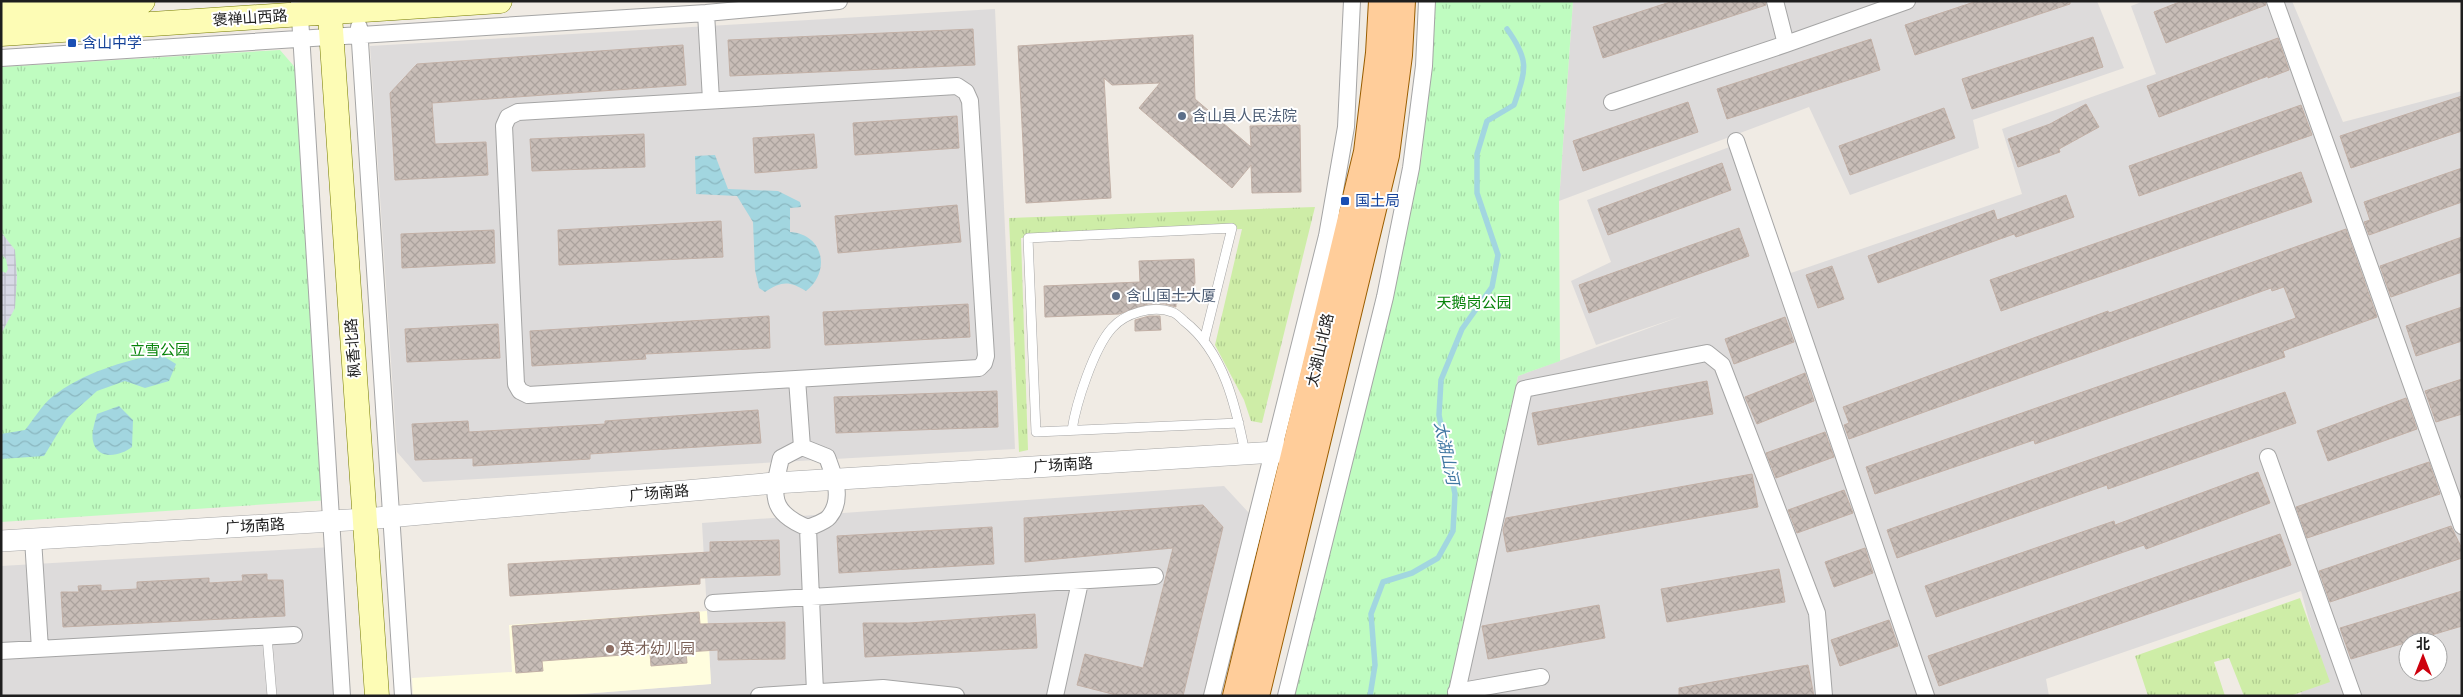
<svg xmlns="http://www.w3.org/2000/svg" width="2463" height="697" font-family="'PT Sans Narrow','Noto Sans SC',sans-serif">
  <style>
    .residential { fill: #dddbdb; fill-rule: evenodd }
    .education { fill: #fffdde }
    .grass { fill: url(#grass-tufts) }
    .park { fill: url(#park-tufts) }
    .plaza { fill: url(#plaza-grid) }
    .water { fill: url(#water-waves) }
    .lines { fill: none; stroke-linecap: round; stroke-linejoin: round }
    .stream { stroke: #a2d6e0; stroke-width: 5.5 }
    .building { fill: url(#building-cross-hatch); stroke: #c2b0a6 }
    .service-casing { stroke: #a5a5a5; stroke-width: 10 }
    .minor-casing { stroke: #a5a5a5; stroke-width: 18 }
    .tertiary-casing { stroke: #a5a5a5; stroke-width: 22 }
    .secondary-casing { stroke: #757b00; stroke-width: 25 }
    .primary-casing { stroke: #995d00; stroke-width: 28 }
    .service { stroke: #fff; stroke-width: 9 }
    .minor { stroke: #fff; stroke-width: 16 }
    .tertiary { stroke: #fff; stroke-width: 21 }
    .secondary { stroke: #fdfcb5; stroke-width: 24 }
    .primary { stroke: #ffcd9a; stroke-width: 26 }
    .transit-dot { fill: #1a4fb4; stroke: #fff; stroke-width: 2 }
    .service-dot { fill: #5c6f8a; stroke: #fff; stroke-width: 2 }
    .education-dot { fill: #8d6e63; stroke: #fff; stroke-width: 2 }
    .labels { text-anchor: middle; stroke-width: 4; stroke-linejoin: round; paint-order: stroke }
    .street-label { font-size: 15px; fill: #1e1e1e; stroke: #fff }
    .transit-label { font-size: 15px; fill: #164399; stroke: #fff; text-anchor: start }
    .service-label { font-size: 15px; fill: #4e5e75; stroke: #fff; text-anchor: start }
    .park-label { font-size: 15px; fill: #068309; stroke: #fff }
    .education-label { font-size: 15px; fill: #785e54; stroke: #fff; text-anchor: start }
    .water-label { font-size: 16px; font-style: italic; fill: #4178a3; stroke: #fff }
  </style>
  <defs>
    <pattern id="grass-tufts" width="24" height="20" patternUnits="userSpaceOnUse" patternTransform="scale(1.25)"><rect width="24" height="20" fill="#ceeda7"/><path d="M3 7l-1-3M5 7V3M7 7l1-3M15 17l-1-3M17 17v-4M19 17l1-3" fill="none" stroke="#b0cb8f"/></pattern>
    <pattern id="park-tufts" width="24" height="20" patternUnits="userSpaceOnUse" patternTransform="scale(1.25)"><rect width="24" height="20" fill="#bffcc0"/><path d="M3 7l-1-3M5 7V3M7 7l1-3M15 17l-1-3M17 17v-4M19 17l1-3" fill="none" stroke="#a4d8a5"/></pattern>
    <pattern id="plaza-grid" width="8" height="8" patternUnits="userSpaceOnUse" patternTransform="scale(1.25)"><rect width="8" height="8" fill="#d8d9e6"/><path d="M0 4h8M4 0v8" fill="none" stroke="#b9bac5"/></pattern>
    <pattern id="water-waves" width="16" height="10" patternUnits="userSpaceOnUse" patternTransform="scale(1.25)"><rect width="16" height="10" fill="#a2d6e0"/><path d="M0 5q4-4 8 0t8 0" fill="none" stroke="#8bb7c0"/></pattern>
    <pattern id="building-cross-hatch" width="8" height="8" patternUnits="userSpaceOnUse" patternTransform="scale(1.25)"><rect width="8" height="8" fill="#c8bdb7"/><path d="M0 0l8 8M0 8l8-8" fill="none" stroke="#aba29d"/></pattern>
  </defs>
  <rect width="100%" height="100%" fill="#f0ebe4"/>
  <path class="residential" d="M1573,1h524l27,67 -151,52 6,28 -129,47 -41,-88 -250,94z
    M2144,1h148l51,121 119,-31v605h-160l-3,-10 26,-7 -24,-88 -255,88 3,17h-601l70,-320 164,-60 -86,29 -25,-64 40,-19 -24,-62 156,-58 48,131 231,-79 -20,-65 154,-55 -25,-68zM2408,642h30v30h-30z
    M995,9l20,440 -592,33 -26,-30 -27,-406z
    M1224,486l25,27 -46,183h-647l155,-12 -9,-161z
    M331,547l8,149h-338v-130z"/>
  <path class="education" d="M707,611l4,73 -155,12h-143l-1,-18 100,-6 -3,-47z"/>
  <path class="grass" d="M1315,207l-53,216 -11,-2 -7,-21 -29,-55 27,-116 -221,9 7,212 -9,2 -10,-234z
    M2300,598l30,84 -40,14h-46l-15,-38 -15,4 11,34h-77l-13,-40z"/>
  <path class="park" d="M1431,1h142l-14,200 1,160 -42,15 -70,320h-159l133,-539z
    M280,50l19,22 31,428 -329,22v-455z"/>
  <path class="plaza" d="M1,232l14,18 2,27 -2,31 -14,26v-63l5,2 2,-4 -2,-10 -5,-5z"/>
  <path class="water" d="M715,155l13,34 50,2 22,11 1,5 -11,1v24c34,2 41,40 16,59 -17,-10 -24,-10 -41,1l-6,-4 -4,-18 -2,-48 -16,-26 -41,-2 -1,-38z
    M160,354l16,10 -7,17 -24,7 -20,-7 -28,10 -30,27 -23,38 -43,3v-25l24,-4c9,-11 17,-25 27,-33 30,-24 71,-36 108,-43z
    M119,406l14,14 -1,27c-11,9 -35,14 -39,-6 -2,-8 2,-19 4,-27z"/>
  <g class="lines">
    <path class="stream" d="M1370,696l5,-31 -4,-51 12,-32 29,-9 26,-15 15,-27 2,-37 -16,-79 2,-35 21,-51 30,-42 6,-32 -21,-62v-39l10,-33 27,-16c12,-36 16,-44 -7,-76"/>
  </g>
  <path class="building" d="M1673,1h92l1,4 -163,53 -10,-31z
    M1977,1h93v3l-155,51 -10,-30z
    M2182,1h83l1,4 -100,38 -12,-31z
    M973,29l2,36 -245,11 -2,-36z
    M1193,35l2,64 56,48 -1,-21 50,-1 1,67 -49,1 -1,-28 -19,23 -93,-80 21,-25 -48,2 -8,-7 7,120 -85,5 -8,-157z
    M2093,37l10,30 -131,42 -10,-30z
    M2278,38l11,32 -21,8v-2l-109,41 -12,-31z
    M1871,39l9,31 -153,49 -10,-30z
    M683,45l3,40 -254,18 3,41 51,-2 2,33 -93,5 -5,-87 27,-29z
    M2462,96v35l-111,37 -11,-32z
    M1688,102l10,30 -115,39 -10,-30z
    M2086,104l13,23 -40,22 1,3 -42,15 -10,-28 42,-15z
    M2301,105l11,30 -173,61 -10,-30z
    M1944,108l11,30 -105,37 -11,-29z
    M957,116l2,32 -104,7 -2,-32z
    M644,134l1,33 -113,4 -2,-32z
    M814,134l3,34 -62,5 -2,-35z
    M1722,163l9,27 -123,45 -10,-26z
    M2462,168v34l-93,33 -5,-13 6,-2 -6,-18z
    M2301,172l11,30 -311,109 -11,-31z
    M2066,195l8,22 -58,20 -2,-3 -136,49 -10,-27 126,-46 3,10z
    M957,205l4,37 -123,11 -3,-37z
    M721,221l2,36 -164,8 -1,-35z
    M1739,228l10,28 -160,57 -10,-28z
    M2346,229l31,88 -94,34 2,6 -250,87 -1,-4 -159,54 -9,-27 430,-149 -12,-31 -12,4 -1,-3 -422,151 -5,-14 5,-2 -6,-16 265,-96 1,2z
    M494,230l1,33 -93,5 -1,-34z
    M2462,237v35l-71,25 -11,-31z
    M1194,259l1,24 -8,14 -11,7v3l-11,-3h-17l-29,10 -74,3 -1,-31 96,-4 -1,-21z
    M1832,266l12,33 -26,9 -12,-33z
    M968,304l2,33 -145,8 -2,-33z
    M2462,307v34l-46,15 -10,-30z
    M769,316l1,32 -125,6 1,5 -114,7 -2,-35z
    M1149,316h11l1,14 -26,1v-11z
    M1785,317l9,25 -60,22 -9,-25z
    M498,324l2,34 -93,4 -2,-33z
    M1805,373l9,28 -57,23 -12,-27z
    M2462,379v35l-26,8 -11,-31z
    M1707,381l6,33 -175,31 -6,-32z
    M997,391l1,36 -162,6 -2,-36z
    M2285,392l11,31 -188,66 -1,-4 -210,73 -10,-28z
    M2406,398l11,31 -89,32 -11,-30z
    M758,410l3,33 -171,11v5l-117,7v-8l-58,2 -3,-36 56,-3 1,11 136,-8v-3z
    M1825,432l9,25 -58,21 -10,-25z
    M2429,462l11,32 -133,44 -11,-31z
    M2258,472l12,31 -124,46 -2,-4 -208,72 -11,-31 189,-65 1,4z
    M1752,474l6,33 -251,45 -4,-22 3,-12z
    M1844,490l9,23 -56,20 -9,-23z
    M1203,505l20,22 -40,169h-63l-43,-11 8,-31 58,14 30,-120 -148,14 -1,-44z
    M2451,526l11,23v9l-132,44 -11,-31z
    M992,527l2,37 -155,9 -2,-37z
    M2280,534l11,31 -352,121 -11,-30z
    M779,540l1,35 -80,3v6l-190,12 -2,-32 202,-12v-10z
    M1865,548l8,25 -39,14 -9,-25z
    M1779,569l6,33 -118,20 -6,-33z
    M267,574v6h16l2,36 -222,11 -2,-35h18l-1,-6 23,-1v6l36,-2v-7l72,-4v5l34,-2 -1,-6z
    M2462,591v35l-111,33 -11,-31z
    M1599,605l6,33 -117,21 -6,-33z
    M699,612l1,12 85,-2v37l-67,1v-10l-32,2 1,11 -36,3 -1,-13 -108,8 1,10 -27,2 -4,-47z
    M1035,614l2,34 -172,9 -2,-34h46z
    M1889,620l9,26 -58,20 -9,-26z
    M1808,665l6,31h-135v-8z"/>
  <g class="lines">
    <g class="service-casing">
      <path id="service" d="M1204,341l28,-113 -204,10 8,194 203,-9
        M1072,430c4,-27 22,-82 40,-102 13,-15 41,-23 60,-16 4,1 9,6 12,9 40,31 52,86 61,132
        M267,636l5,60"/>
    </g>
    <g class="minor-casing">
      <path id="minor" d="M299,1l43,695
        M1775,1l11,43
        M2275,1l187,525
        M706,13l5,87
        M359,27l44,669
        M1,58l705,-45 133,-12
        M957,86l9,6 4,9 16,255 -2,7 -5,5 -451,27 -8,-4 -4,-7 -12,-258 4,-9 10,-5z
        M1612,102l174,-58 121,-43
        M1736,141l190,555
        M797,379l5,68
        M802,447l25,10c7,19 17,42 2,60 -4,5 -15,8 -21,11 -39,-16 -36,-33 -27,-70z
        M2268,457l85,239
        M808,528l7,164
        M33,539l7,110
        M713,603l442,-27
        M1,651l293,-16
        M1456,692l85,-15
        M759,696l124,-8 73,8
        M1055,696l25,-114
        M1212,696l115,-460 19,-109 6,-126
        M1286,696l99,-399 26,-129 13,-102 3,-65
        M1456,696l68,-307 183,-36 15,12 95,248 7,83"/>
    </g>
    <g class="tertiary-casing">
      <path id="tertiary" d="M1,541l364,-22 410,-36 535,-33"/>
    </g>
    <g class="secondary-casing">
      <path id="secondary" d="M329,1l48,695
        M1,10l142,-9
        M1,34l499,-33"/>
    </g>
    <g class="primary-casing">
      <path id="primary" d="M1236,696l131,-544 12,-99 3,-52
        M1256,696l130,-541 13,-100 3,-54"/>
    </g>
    <use href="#service" class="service"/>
    <use href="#minor" class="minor"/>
    <use href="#tertiary" class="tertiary"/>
    <use href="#secondary" class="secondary"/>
    <use href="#primary" class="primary"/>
  </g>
  <g class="transit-dot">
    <rect x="67" y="38" width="10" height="10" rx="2.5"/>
    <rect x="1340" y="196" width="10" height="10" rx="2.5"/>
  </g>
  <g class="service-dot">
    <circle cx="1182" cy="116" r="5"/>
    <circle cx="1116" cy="296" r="5"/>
  </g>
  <circle class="education-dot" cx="610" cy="649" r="5"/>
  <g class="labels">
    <g class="street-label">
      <text transform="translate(250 18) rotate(-4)" y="5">褒禅山西路</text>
      <text transform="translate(353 348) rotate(-94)" y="5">枫香北路</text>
      <text transform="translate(1320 350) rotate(-77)" y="5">太湖山北路</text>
      <text transform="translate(1063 465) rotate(-4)" y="5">广场南路</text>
      <text transform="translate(659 493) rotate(-5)" y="5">广场南路</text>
      <text transform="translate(255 526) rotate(-4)" y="5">广场南路</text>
    </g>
    <g class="transit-label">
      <text x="82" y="48">含山中学</text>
      <text x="1355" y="206">国土局</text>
    </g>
    <g class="service-label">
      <text x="1192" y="121">含山县人民法院</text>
      <text x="1126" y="301">含山国土大厦</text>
    </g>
    <g class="park-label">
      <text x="1474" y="308">天鹅岗公园</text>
      <text x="160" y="355">立雪公园</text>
    </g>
    <g class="education-label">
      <text x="620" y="654">英才幼儿园</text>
    </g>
    <g class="water-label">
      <text transform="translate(1447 453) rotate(78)" y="6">太湖山河</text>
    </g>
  </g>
  <rect width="2463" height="697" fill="none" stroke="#1e1e1e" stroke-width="5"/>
  <g transform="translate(2423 657)"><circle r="24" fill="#ffffff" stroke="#a5a5a5"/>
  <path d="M0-4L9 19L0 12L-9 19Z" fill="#cd000d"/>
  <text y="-8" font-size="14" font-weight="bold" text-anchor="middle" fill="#1e1e1e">北</text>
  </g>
</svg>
